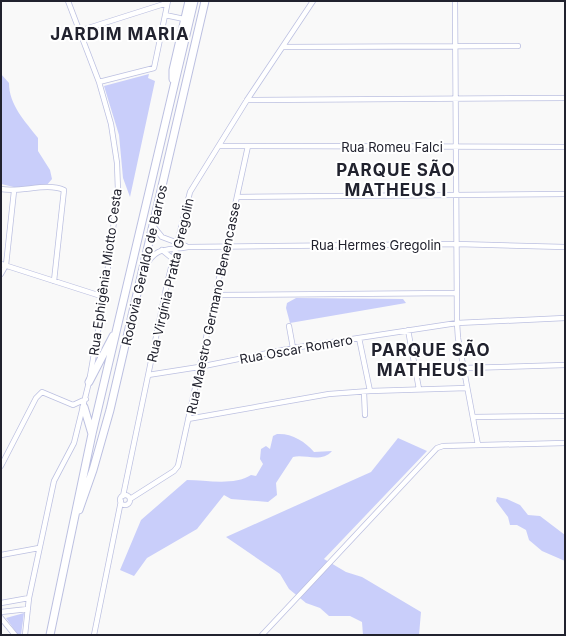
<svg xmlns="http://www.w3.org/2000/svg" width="566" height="636" font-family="Inter,sans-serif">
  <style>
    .green { fill: #c9cefa }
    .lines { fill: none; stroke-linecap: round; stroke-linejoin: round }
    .minor-casing { stroke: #bcc0e1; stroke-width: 6 }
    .trunk-casing { stroke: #bcc0e1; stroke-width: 9 }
    .minor { stroke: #fff; stroke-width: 4.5 }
    .trunk { stroke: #fff; stroke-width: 7 }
    .labels { text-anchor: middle; stroke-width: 4; stroke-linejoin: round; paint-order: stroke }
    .street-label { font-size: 13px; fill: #21222e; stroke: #fff }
    .district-label { font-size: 17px; font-weight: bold; letter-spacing: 1px; fill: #21222e; stroke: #fff }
  </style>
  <rect width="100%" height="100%" fill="#f9f9f9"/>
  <path class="green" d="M1,74l8,9c0,22 16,38 29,55v13l12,19 2,9 -6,7 -28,2 -17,-4z
    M149,74l-1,4 7,3 -25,116 -7,-19 -4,-43 -15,-49z
    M296,298l107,1 3,4 -116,20 -4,-15 1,-5z
    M277,434c14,-1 28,7 37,18l18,-1c-10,12 -27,3 -39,6l-17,26 1,12 -9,7 -37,-3 -7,-4 -27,34 -50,29 -13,18 -14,-6 21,-50 46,-40c19,0 47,6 64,-5l5,1 7,-12 -3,-5 1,-10 5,-3 4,3 3,-13z
    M398,438l29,13 -103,108 22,13 16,5 59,35 -2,23h-56l-1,-13 -12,-6h-21l-9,-8 -14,-5 -17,-14 -9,-15 -54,-37 145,-65z
    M497,497l10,2 13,6 8,10 12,1 25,19v26l-23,-10 -13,-11 -3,-10 -9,-5h-7l-2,-8 -12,-16z
    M24,613l-3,22h-3l-12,-17z"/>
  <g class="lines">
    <g class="minor-casing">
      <path id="minor" d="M455,1l2,322 1,15 20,107
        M165,15l19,4
        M79,31l88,-28
        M283,47l235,-1
        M99,82l55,-14 14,-67
        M247,100l318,-2
        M219,146l346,1
        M1,189c20,4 45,-7 63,1l-10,91
        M237,197l328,-3
        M153,226l9,11 24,9
        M162,250l11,9
        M1,264l103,33
        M145,267c12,-22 22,-16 43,-20l269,-3 108,3
        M1,274l5,-9 8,-74
        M216,295l240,-2
        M289,326l4,22
        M408,330l11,59
        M359,338l11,53
        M464,368l101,-3
        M148,375l51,-8 94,-19 164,-25 108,-5
        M364,392l1,23
        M473,417l92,-1
        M188,419l141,-25 41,-3 97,-3
        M1,466l35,-68 6,-6 31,13 13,-6
        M120 500a5 5 0 1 1 10 0a5 5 0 1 1-10 0Z
        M123,496l44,-212 23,-92 57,-92 66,-99
        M130,499l44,-28 4,-5 70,-320
        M1,555l38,-7
        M1,603l28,-5
        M1,612l27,-3
        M1,618l14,17
        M25,635l4,-37 25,-117 20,-38 15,-61 15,-85 14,-106 -1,-28 -6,-39 -12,-42 -31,-81
        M94,635l27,-134
        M262,635l175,-187 6,-2 122,-3"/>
    </g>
    <g class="trunk-casing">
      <path id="trunk" d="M173,79v-9l16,-69
        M89,382l24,-46
        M84,407l8,27
        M79,510l14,-40 17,-60 95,-409
        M50,635l42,-201 102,-433"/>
    </g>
    <use href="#minor" class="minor"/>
    <use href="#trunk" class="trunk"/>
  </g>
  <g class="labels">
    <g class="street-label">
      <text x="392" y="152">Rua Romeu Falci</text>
      <text x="376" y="250">Rua Hermes Gregolin</text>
      <text transform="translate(144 265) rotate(-77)" y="5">Rodovia Geraldo de Barros</text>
      <text transform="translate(105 272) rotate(-82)" y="5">Rua Ephigênia Miotto Cesta</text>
      <text transform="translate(170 280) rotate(-77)" y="5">Rua Virgínia Pratta Gregolin</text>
      <text transform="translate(213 308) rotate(-78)" y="5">Rua Maestro Germano Benencasse</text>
      <text transform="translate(296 349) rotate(-10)" y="5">Rua Oscar Romero</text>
    </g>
    <g class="district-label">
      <text x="120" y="40">JARDIM MARIA</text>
      <text x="396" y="176">PARQUE SÃO<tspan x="396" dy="20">MATHEUS I</tspan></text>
      <text x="431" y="356">PARQUE SÃO<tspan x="431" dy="20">MATHEUS II</tspan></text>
    </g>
  </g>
  <rect width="566" height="636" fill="none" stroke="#21222e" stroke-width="4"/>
</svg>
